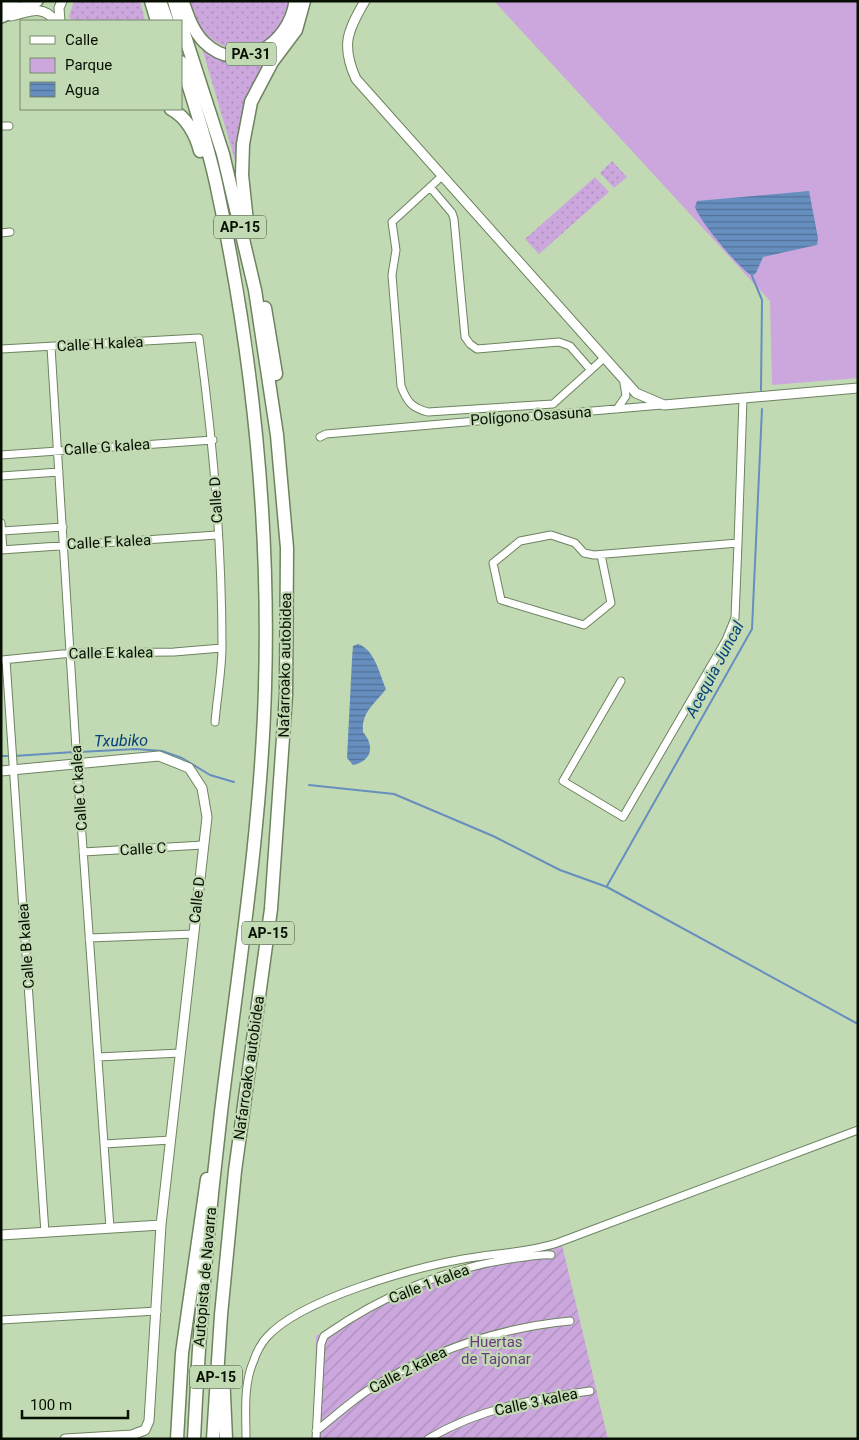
<svg xmlns="http://www.w3.org/2000/svg" width="859" height="1440" font-family="Roboto,sans-serif">
  <style>
    .grass { fill: url(#grass-dots) }
    .park { fill: #cba7dd }
    .garden { fill: url(#garden-furrows) }
    .water { fill: url(#water-rules) }
    .lines { fill: none; stroke-linecap: round; stroke-linejoin: round }
    .stream { stroke: #668ebe; stroke-width: 2 }
    .minor-casing { stroke: #6d8360; stroke-width: 9 }
    .tertiary-casing { stroke: #6d8360; stroke-width: 11 }
    .trunk-casing { stroke: #6d8360; stroke-width: 14 }
    .motorway-casing { stroke: #6d8360; stroke-width: 15 }
    .minor { stroke: #fff; stroke-width: 7 }
    .tertiary { stroke: #fff; stroke-width: 9 }
    .trunk { stroke: #fff; stroke-width: 11 }
    .motorway { stroke: #fff; stroke-width: 12 }
    .labels { text-anchor: middle; stroke-width: 4.5; stroke-linejoin: round; paint-order: stroke }
    .shield { fill: #c2dab3; stroke: #3f4c38; stroke-width: 1 }
    .shield-label { font-size: 14px; font-weight: bold; fill: #070f03 }
    .street-label { font-size: 15px; fill: #070f03; stroke: #c2dab3 }
    .park-label { font-size: 15px; fill: #693c7e; stroke: #c2dab3 }
    .water-label { font-size: 16px; font-style: italic; fill: #04407b; stroke: #c2dab3 }
  </style>
  <defs>
    <pattern id="grass-dots" width="8" height="8" patternUnits="userSpaceOnUse" patternTransform="scale(1.25)"><rect width="8" height="8" fill="#cba7dd"/><path d="M2 2h.1M6 6h.1" fill="none" stroke="#ad8fbc" stroke-width="1.8" stroke-linecap="round"/></pattern>
    <pattern id="garden-furrows" width="10" height="10" patternUnits="userSpaceOnUse" patternTransform="scale(1.25)"><rect width="10" height="10" fill="#cba7dd"/><path d="M-1 1l2-2M0 10L10 0M9 11l2-2" fill="none" stroke="#ad8fbc"/></pattern>
    <pattern id="water-rules" width="6" height="5" patternUnits="userSpaceOnUse" patternTransform="scale(1.25)"><rect width="6" height="5" fill="#668ebe"/><path d="M0 2.5h6" fill="none" stroke="#527298"/></pattern>
  </defs>
  <rect width="100%" height="100%" fill="#c2dab3"/>
  <path class="grass" d="M74,1h66l5,20h-73l-3,-5z
    M188,1h99c0,6 0,15 -2,19 -14,28 -47,38 -72,20 -13,-9 -20,-25 -25,-39z
    M202,48c20,11 46,12 68,6l-33,113z
    M612,161l15,16 -13,11 -14,-15z
    M595,177l14,15 -70,62 -14,-15z"/>
  <path class="park" d="M494,1h364v377l-86,7 -2,-84z"/>
  <path class="garden" d="M562,1245l46,194h-294l2,-103 56,-34 60,-26 100,-22z"/>
  <path class="water" d="M809,191l9,47 -1,7 -54,12 -7,16 -4,3c-14,-9 -52,-54 -57,-69l2,-6z
    M358,644c17,6 21,29 28,45 -11,15 -25,23 -23,43 12,14 9,29 -10,33l-6,-7 5,-99 1,-13z"/>
  <g class="lines">
    <path class="stream" d="M752,276l10,24 -1,90
      M79,752l57,-3 26,2 20,7 28,17 24,7
      M1,756h8
      M14,756l60,-4
      M309,785l85,9 99,42 67,34 47,17 251,137
      M607,886l145,-257 10,-220"/>
    <g class="minor-casing">
      <path id="minor" d="M1,126h8
        M441,177l-49,45 4,28 -4,25 9,111c6,16 11,22 27,26l125,-8 50,-45
        M430,187l22,26 2,6 11,118 5,7 7,5 82,-7 11,4 20,23
        M1,233l9,-1
        M51,347l26,418 33,463
        M1,349l198,-11c14,102 23,205 23,308 0,25 -5,51 -7,76
        M617,409l9,-13 -2,-13
        M320,437l6,-3 336,-29
        M1,455l212,-15
        M1,476l58,-4
        M1,523l2,27
        M2,531l61,-4
        M738,543l5,-144
        M1,550l216,-15
        M601,555l10,48 -27,22 -83,-25 -8,-37 27,-22 31,-6 24,8 9,10 10,2 144,-12 -3,75 -9,22 -103,177 -60,-36 58,-100
        M2,660l70,-7 102,-1 48,-4
        M6,660l39,573
        M83,852l120,-7
        M89,938l105,-4
        M98,1057l82,-4
        M104,1144l67,-4
        M1,1320l156,-9
        M316,1431c17,-13 34,-29 51,-40 63,-40 130,-63 203,-70
        M246,1439c0,-26 -3,-55 8,-79 2,-7 8,-18 13,-23 34,-38 146,-69 196,-78 32,-6 63,-6 94,-16l301,-113
        M316,1439l5,-95 3,-8c57,-40 124,-69 193,-78 11,-1 23,-4 34,-3
        M428,1439c50,-30 105,-40 162,-48"/>
    </g>
    <g class="tertiary-casing">
      <path id="tertiary" d="M365,1c-18,30 -24,45 -9,78l280,314 28,12 194,-17
        M11,16c18,-4 32,-12 44,5
        M60,21l-1,-13 3,-7
        M1,771l158,-15 30,12 13,20 5,29 -46,408 -12,196 -4,9 -13,5 -67,4
        M1,1235l160,-10"/>
    </g>
    <g class="trunk-casing">
      <path id="trunk" d="M183,1c5,15 10,30 21,41 35,35 86,2 91,-41
        M1,6l13,-5
        M1,17l36,-16"/>
    </g>
    <g class="motorway-casing">
      <path id="motorway" d="M151,1l6,20
        M160,1l7,20
        M174,1l6,20
        M181,24l42,130 32,136 22,145 10,113 -1,147 -15,214 -36,262 -14,144 -8,124
        M181,62c13,40 26,80 35,121 36,166 54,335 49,505 -4,142 -27,283 -44,424 -13,108 -22,218 -27,327
        M171,109c15,8 25,25 29,42
        M247,222l-5,-47 1,-31 8,-42 21,-40 24,-32 8,-29
        M265,308l11,66
        M223,1373l3,66
        M177,1439l5,-86 25,-174"/>
    </g>
    <use href="#minor" class="minor"/>
    <use href="#tertiary" class="tertiary"/>
    <use href="#trunk" class="trunk"/>
    <use href="#motorway" class="motorway"/>
  </g>
  <g class="labels">
    <g class="shield">
      <rect x="226" y="42.5" width="50" height="23" rx="4"/>
      <rect x="214" y="215.5" width="52" height="23" rx="4"/>
      <rect x="242" y="921.5" width="52" height="23" rx="4"/>
      <rect x="190" y="1365.5" width="52" height="23" rx="4"/>
    </g>
    <g class="shield-label">
      <text x="251" y="59">PA-31</text>
      <text x="240" y="232">AP-15</text>
      <text x="268" y="938">AP-15</text>
      <text x="216" y="1382">AP-15</text>
    </g>
    <g class="street-label">
      <text transform="translate(100 344) rotate(-3)" y="5">Calle H kalea</text>
      <text transform="translate(531 416) rotate(-4)" y="5">Polígono Osasuna</text>
      <text transform="translate(107 447) rotate(-4)" y="5">Calle G kalea</text>
      <text transform="translate(216 500) rotate(-93)" y="5">Calle D</text>
      <text transform="translate(109 542) rotate(-3)" y="5">Calle F kalea</text>
      <text transform="translate(111 653) rotate(-1)" y="5">Calle E kalea</text>
      <text transform="translate(285 665) rotate(-89)" y="5">Nafarroako autobidea</text>
      <text transform="translate(79 788) rotate(-94)" y="5">Calle C kalea</text>
      <text transform="translate(143 849) rotate(-3)" y="5">Calle C</text>
      <text transform="translate(197 900) rotate(-84)" y="5">Calle D</text>
      <text transform="translate(26 946) rotate(-94)" y="5">Calle B kalea</text>
      <text transform="translate(249 1068) rotate(-82)" y="5">Nafarroako autobidea</text>
      <text transform="translate(205 1277) rotate(-85)" y="5">Autopista de Navarra</text>
      <text transform="translate(429 1284) rotate(-21)" y="5">Calle 1 kalea</text>
      <text transform="translate(408 1370) rotate(-27)" y="5">Calle 2 kalea</text>
      <text transform="translate(536 1402) rotate(-12)" y="5">Calle 3 kalea</text>
    </g>
    <g class="park-label">
      <text x="496" y="1347">Huertas<tspan x="496" dy="17">de Tajonar</tspan></text>
    </g>
    <g class="water-label">
      <text transform="translate(714 669) rotate(-62)" y="6">Acequia Juncal</text>
      <text transform="translate(121 740) rotate(-1)" y="6">Txubiko</text>
    </g>
  </g>
  <rect width="859" height="1440" fill="none" stroke="#070f03" stroke-width="5"/>
  <rect x="20" y="20" width="162" height="90" fill="#c2dab3" stroke="#77896d"/>
  <rect x="30" y="36" width="25" height="8" fill="#ffffff" stroke="#77896d"/>
  <text x="65" y="45" font-size="15" fill="#070f03">Calle</text>
  <rect x="30" y="58" width="25" height="15" fill="#cba7dd" stroke="#77896d"/>
  <text x="65" y="70" font-size="15" fill="#070f03">Parque</text>
  <rect x="30" y="82" width="25" height="15" fill="url(#water-rules)" stroke="#77896d"/>
  <text x="65" y="95" font-size="15" fill="#070f03">Agua</text>
  <path d="M22 1410v8h106v-8" fill="none" stroke="#070f03" stroke-width="2.5"/>
  <text x="30" y="1410" font-size="15" fill="#070f03" stroke="#c2dab3" stroke-width="4" paint-order="stroke">100 m</text>
</svg>
